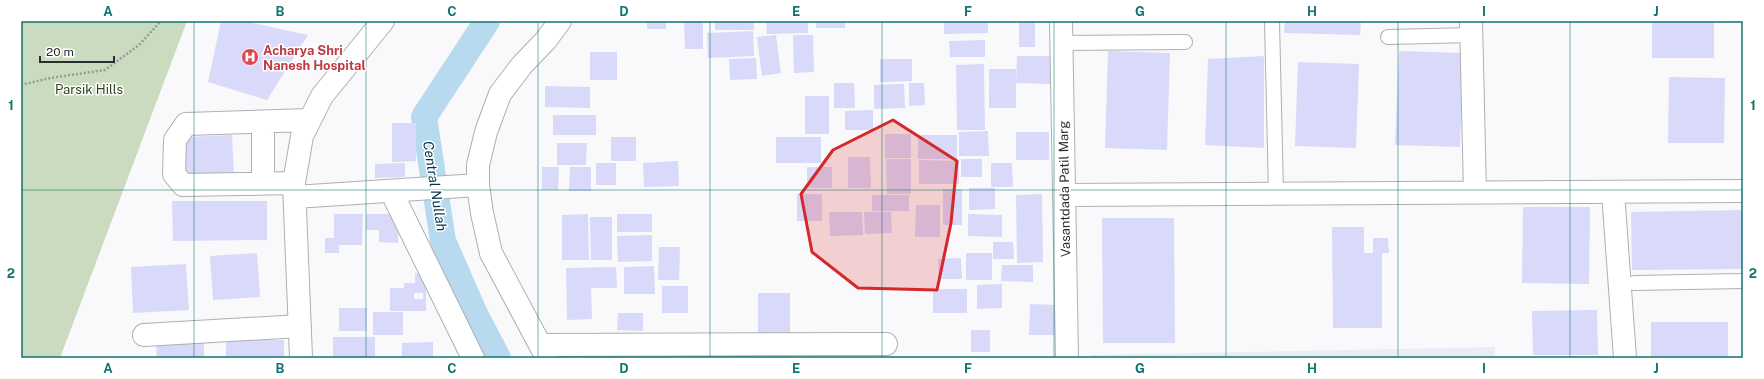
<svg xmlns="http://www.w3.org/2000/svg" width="1764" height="379" font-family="'Public Sans',sans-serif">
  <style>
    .built { fill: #ececf7 }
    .green { fill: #cbdbbf }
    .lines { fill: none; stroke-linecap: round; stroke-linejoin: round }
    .canal { stroke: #b8daee; stroke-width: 26 }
    .building { fill: #d9d9fa; fill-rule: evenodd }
    .lane-casing { stroke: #aeafb1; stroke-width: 16 }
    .street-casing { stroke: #aeafb1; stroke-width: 24 }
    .secondary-casing { stroke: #aeafb1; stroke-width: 24 }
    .path { stroke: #99999b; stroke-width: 2.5; stroke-dasharray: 2 2; stroke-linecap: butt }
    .lane { stroke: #fff; stroke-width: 14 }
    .street { stroke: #fff; stroke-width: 22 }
    .secondary { stroke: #fff; stroke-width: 22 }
    .marked { fill: #d62828; fill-opacity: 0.2; stroke: #d62828; stroke-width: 3; stroke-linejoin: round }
    .grid { fill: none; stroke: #0f766e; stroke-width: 1; stroke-opacity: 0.55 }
    .labels { text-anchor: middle; stroke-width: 3; stroke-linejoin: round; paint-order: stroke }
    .health-label { font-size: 13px; font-weight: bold; fill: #be3a42; stroke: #fff; text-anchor: start }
    .park-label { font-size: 13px; fill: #2f4619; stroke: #fff }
    .street-label { font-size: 13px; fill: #2c2d2e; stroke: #fff }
    .water-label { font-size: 14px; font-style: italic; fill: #043449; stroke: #fff }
    .neatline { fill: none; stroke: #0f766e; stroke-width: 1.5 }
    .grid-label { font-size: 13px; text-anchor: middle; font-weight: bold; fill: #0f766e }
  </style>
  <rect width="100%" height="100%" fill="#f9f9fb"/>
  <path class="built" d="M1495,347v11h-404v-3z"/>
  <path class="green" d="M21,21h166l-127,337h-39z"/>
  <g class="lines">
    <path class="canal" d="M487,21l-63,96 19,124 32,73 23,44"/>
  </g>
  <path class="building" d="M221,21h23l64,14 -41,65 -59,-18z
    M647,21h19v8h-19z
    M684,21h19v28h-18z
    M715,21h39v9h-39z
    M766,21h42v12l-41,1z
    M816,21h29v7h-29z
    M944,21h44v12l-44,1z
    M1019,21h16v26h-16z
    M1285,21h76l-1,14 -76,-2z
    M1652,21h62v37h-62z
    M753,31l1,25 -46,2 -1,-25z
    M776,35l5,38 -19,3 -5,-39z
    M793,35h20l1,37 -20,1z
    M985,40v17h-35l-1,-16z
    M1108,51l62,2 -3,97 -62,-2z
    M1399,51l64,2 -3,94 -65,-2z
    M590,52h27v28h-27z
    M1017,56h33v28l-34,-1z
    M1264,56v92l-59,-3 3,-86z
    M756,58l1,21 -27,1 -1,-21z
    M880,59h32v22l-32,1z
    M1298,62l61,2 -3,84 -61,-2z
    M984,64l1,66h-28l-1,-65z
    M989,69h27v39h-27z
    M1669,77l56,1 -1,65h-56z
    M834,83h20l1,25h-21z
    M909,83h15l1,22 -16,1z
    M904,84l1,24 -31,1v-24z
    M545,86l45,1v21l-45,-1z
    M805,96h24v38h-24z
    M873,110v20h-28v-19z
    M553,115h43v20h-43z
    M392,123h24v38l-24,1z
    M988,131l1,25h-30v-24z
    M1016,132h33v28h-33z
    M885,134h26v24h-26z
    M232,135l2,41 -49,2v-41z
    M918,135h39v24h-39z
    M611,137h25v24h-25z
    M776,137h45v26h-45z
    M557,143h30l-1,22h-29z
    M848,157h22l1,31h-23z
    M886,159h25v35h-24z
    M961,159h21v18h-21z
    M919,160l40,1v23h-40z
    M678,161l1,25 -35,1 -1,-24z
    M405,163v14l-30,1v-14z
    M596,163h20v22h-20z
    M991,163h21l1,24h-22z
    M542,167h17l-1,23h-16z
    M570,167h21v24h-22z
    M807,167h25v21h-25z
    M969,188h26v21l-26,1z
    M943,189h19v36h-19z
    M797,194h25v27h-25z
    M1042,194l1,68 -26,1 -1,-68z
    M872,195h37v16h-37z
    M172,201h95v39l-94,1z
    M916,205h24v32h-25z
    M1523,207h67l-1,77 -67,-1z
    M1743,210v59l-111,1 -1,-58z
    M829,212h33l1,23 -33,1z
    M864,212h27l1,21 -27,1z
    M334,214h29l-1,31h-23v8h-14v-15h9z
    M366,214h32v29l-19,-1v-12h-13z
    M588,214l1,46h-27v-45z
    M617,214h35v18h-35z
    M968,214l34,1v22l-34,-1z
    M590,217h22v43h-21z
    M1102,218h72l1,125h-72z
    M1332,227h32v26h9v-15h15l1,15h-7v75h-49z
    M652,235v26l-34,1 -1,-26z
    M993,242h20l1,17h-21z
    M659,247h21l-1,33h-21z
    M257,253l3,44 -47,3 -3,-44z
    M966,253h26v27h-26z
    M961,258l1,21h-23l-1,-20z
    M186,264l3,46 -56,3 -2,-46z
    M1002,265h31v17l-32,-1z
    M654,266l1,28h-31v-27z
    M616,267l1,21h-26l1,31 -25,1 -1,-52z
    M415,273h8v10h3v28h-36v-23h14v-5h11zM414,293h9v6h-9z
    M1002,284v24l-25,1v-24z
    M662,286h26v27h-26z
    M933,289h34v24h-34z
    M758,293h32v45h-32z
    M1030,304l26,1 -1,30h-26z
    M339,308h28v23h-28z
    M1597,310l1,45h-65l-1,-44z
    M373,312h30v23h-30z
    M618,313h25v18l-26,-1z
    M1651,322h77v36h-77z
    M971,330h19v22h-19z
    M333,337h42v21h-42z
    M226,340h58v18h-58z
    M433,342v16h-31v-15z
    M204,343v15h-47l-1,-13z
    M733,353h56v5h-56z"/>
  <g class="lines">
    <g class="lane-casing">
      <path id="lane" d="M1272,21l4,173
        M1388,37l84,-2
        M1061,43l124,-1
        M1634,283l109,-2"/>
    </g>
    <g class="street-casing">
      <path id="street" d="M1471,21l4,172
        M263,122v62
        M294,183l-111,2 -9,-11 1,-34 11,-16 123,-4
        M391,191l82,167
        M1613,192l12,166
        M1064,195l679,-4
        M295,197l183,-12
        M144,335l156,-9
        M540,345l346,-1
        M301,358l-7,-175 8,-47 20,-40 61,-75
        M547,358l-56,-105 -9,-40 -4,-28v-20l8,-33 14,-38 22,-29 24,-25 14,-19"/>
    </g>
    <g class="secondary-casing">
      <path id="secondary" d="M1061,21l6,337"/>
    </g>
    <path class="path" d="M21,85l29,-7 55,-8 34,-25 22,-24"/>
    <use href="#lane" class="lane"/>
    <use href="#street" class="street"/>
    <use href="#secondary" class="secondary"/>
  </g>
  <path class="marked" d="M893,120l64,41 -6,62 -14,67 -79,-2 -46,-36 -11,-58 32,-44z"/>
  <path class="grid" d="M194,21v337M366,21v337M538,21v337M710,21v337M882,21v337M1054,21v337M1226,21v337M1398,21v337M1570,21v337M21,190h1722"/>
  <defs>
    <g id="hospital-disc" transform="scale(0.9)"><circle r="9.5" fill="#e0444e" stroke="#fff"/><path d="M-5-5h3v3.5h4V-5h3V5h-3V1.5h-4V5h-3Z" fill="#fff"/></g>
  </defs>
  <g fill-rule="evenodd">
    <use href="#hospital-disc" x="250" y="57"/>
  </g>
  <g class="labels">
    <g class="health-label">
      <text x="263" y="55">Acharya Shri<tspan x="263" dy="15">Nanesh Hospital</tspan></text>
    </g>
    <g class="park-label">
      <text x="89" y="94">Parsik Hills</text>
    </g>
    <g class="street-label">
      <text transform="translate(1064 189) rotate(-91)" y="5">Vasantdada Patil Marg</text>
    </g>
    <g class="water-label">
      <text transform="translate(435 186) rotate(81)" y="5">Central Nullah</text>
    </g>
  </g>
  <rect width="1764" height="379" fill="none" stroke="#ffffff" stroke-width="44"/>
  <path d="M40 56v6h74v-6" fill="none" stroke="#2c2d2e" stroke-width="2"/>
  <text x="46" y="56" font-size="12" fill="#2c2d2e" stroke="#ffffff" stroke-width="3" paint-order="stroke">20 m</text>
  <rect x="22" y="22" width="1720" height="335" class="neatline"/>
  <g class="grid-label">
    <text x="108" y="16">A</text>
    <text x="280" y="16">B</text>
    <text x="452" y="16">C</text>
    <text x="624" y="16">D</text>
    <text x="796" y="16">E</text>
    <text x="968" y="16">F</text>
    <text x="1140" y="16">G</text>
    <text x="1312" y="16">H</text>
    <text x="1484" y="16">I</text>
    <text x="1656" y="16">J</text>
    <text x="11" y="110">1</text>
    <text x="1753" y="110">1</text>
    <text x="11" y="278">2</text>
    <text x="1753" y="278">2</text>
    <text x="108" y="373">A</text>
    <text x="280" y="373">B</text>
    <text x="452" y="373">C</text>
    <text x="624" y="373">D</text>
    <text x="796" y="373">E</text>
    <text x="968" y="373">F</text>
    <text x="1140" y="373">G</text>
    <text x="1312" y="373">H</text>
    <text x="1484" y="373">I</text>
    <text x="1656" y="373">J</text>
  </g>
</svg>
